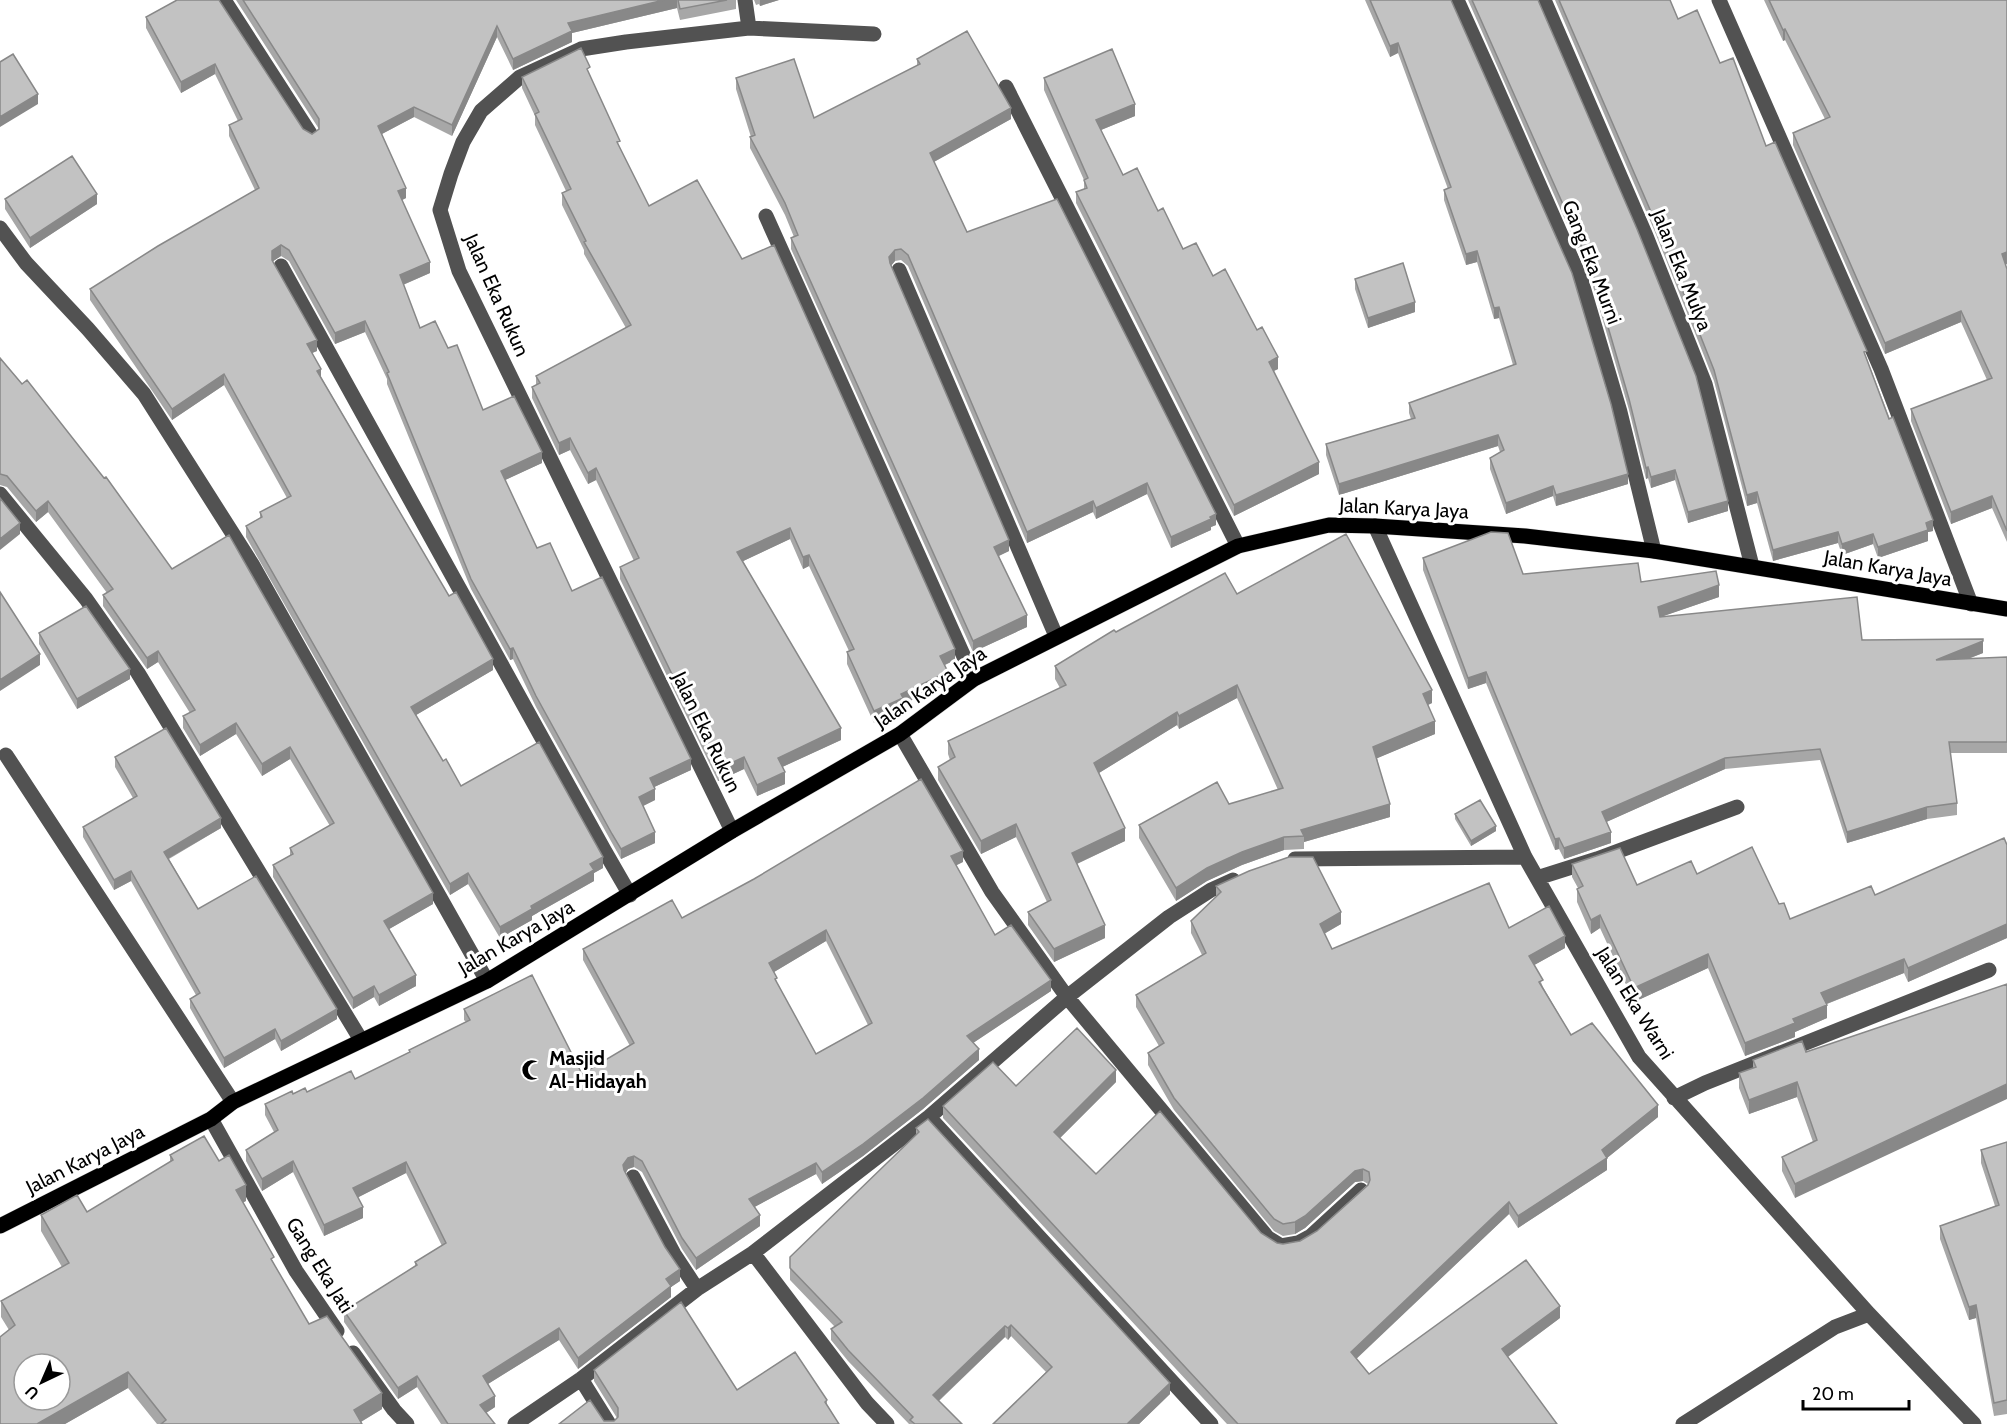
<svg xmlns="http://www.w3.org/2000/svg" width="2007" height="1424" font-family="Cabin,sans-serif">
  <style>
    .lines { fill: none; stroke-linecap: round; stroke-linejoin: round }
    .major-casing { stroke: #dbdbdb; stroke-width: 16 }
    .minor { stroke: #525252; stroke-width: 15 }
    .major { stroke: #000; stroke-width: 15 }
    .wall { fill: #a7a7a7; fill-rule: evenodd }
    .shaded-wall { fill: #888 }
    .building { fill: #c2c2c2; stroke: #888; stroke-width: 1.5; fill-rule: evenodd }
    .labels { text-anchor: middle; stroke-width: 6; stroke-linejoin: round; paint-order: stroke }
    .street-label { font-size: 20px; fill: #000; stroke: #fff }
    .poi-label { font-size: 20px; font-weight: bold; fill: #000; stroke: #fff; text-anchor: start }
  </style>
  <rect width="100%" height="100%" fill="#fff"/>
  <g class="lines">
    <g class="major-casing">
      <path id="major" d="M0,1226l211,-107 22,-17 254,-121 245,-150 168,-97 74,-55 264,-133 91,-21 46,1 150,10 129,15 353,58"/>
    </g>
    <path class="minor" d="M224,0l87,135
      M745,0l4,28
      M1457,0l33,73 91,207 39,132 34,139
      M1544,0l102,236 59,148 47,182
      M1719,0l162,369 90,235
      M1006,87l232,459
      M766,216l208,463
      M0,228l26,35 62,66 56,65 108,170 235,417
      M281,266l323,584 26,45
      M899,270l157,366
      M0,494l86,105 52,74 223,367
      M1375,526l150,331 114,200 230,257 105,110
      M900,734l92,158 75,105 201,241 13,8 17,-3 13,-7 50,-46
      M6,755l227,347
      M732,831l-273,-560 -19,-61 11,-36 12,-32 18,-31 39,-34 61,-28 45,-7 123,-14 125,6
      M1295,859l230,-2
      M1537,878l60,-19 140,-52
      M1674,1098l31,-15 284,-113
      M929,1117l282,307
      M211,1119l85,152 41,60
      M633,1177l41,77 23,35
      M753,1253l114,150 20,21
      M353,1353l41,57 13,14
      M581,1379l28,45
      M515,1424l66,-45 116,-90 56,-36 176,-136 138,-120 102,-80 42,-27 22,-10
      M1683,1424l152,-97 34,-13"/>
    <use href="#major" class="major"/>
  </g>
  <path class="wall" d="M177,0l126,129 9,5 7,-5 -83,-129h500v9l-56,11 -3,-12 -105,25v9l-59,28 -16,-33 -45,99 -38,-19 -32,17 24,64 -4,2 28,73 -27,12 17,43 28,20 35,62 59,53 -37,17 32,68 35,43 119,179 -37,17 1,13 -12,6 12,37 -34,16 -85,-152 -23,-48 -3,1 -39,-71 -84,-205v-5l-22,-47 -30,12 -46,-83 -8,-5 -8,5 44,90 -5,2 9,24 128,219 44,74 -77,45 27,46 18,25 142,82 -9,5v8l-62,35v4l-32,18 -32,-54 -18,11 -204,-358v-11l14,-8v-6l27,-14 -63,-113 -52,35 -82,-120v-11l165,-99 -26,-54v-11l9,-4 -23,-47 -34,19 -35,-65v-11z
    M754,0h25l-19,6 -1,-2 -3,1z
    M1365,0h86l177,484 -72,22 -3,-10 -47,18 -16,-45v-11l10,-6 -2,-6 -159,49 -13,-40v-11l85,-25 -2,-6v-10l104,-38 -14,-47 -5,1 -17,-57 -11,3 -22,-65v-10l4,-1 -50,-136 -8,4z
    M1468,0h70l190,511 -40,12 -13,-43 -24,8 -3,-10 -2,1 -17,-69 -39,-134z
    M1555,0h115l8,19 42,44 46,83 101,213 66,172 -5,1v9l-50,17 -5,-14 -31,11 -4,-12 -65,18 -16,-58 -10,3 -33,-125 -59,-149z
    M1764,0h243v264l-2,1 2,4v273l-15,-34 -41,16 -40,-103v-12l76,-29 -26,-58 -76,32 -92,-209v-12l32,-14 -40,-79 -2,1z
    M917,59l94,60 -77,43 33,70 249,293 -5,2v3l-40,18 -24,-54 -51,25 -3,-7 -66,31 -119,-277 -7,-6 -6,1 -4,5 118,285 -10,5 28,71 -54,25 -182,-403v-11l3,-1 -9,-22 -35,-67v-11h1l-15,-48v-11l78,40 103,-52z
    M590,76l30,72 29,58 306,454 -10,5 3,19 -45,20v6l-29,13 -27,-59v-12l2,-1 -40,-85 -6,3 -13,-30 -47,22 98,179 -59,27 3,17 -28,12 -13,-27 -26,12 -98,-202v-12l14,-6 -38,-81 -8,4 -18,-34 -11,5 -27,-57v-11l4,-2v-9l90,-48 -42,-74v-4l-22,-45v-12l4,-2 -31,-66v-9l-13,-28v-11z
    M1044,78l91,38 -34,14 22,45 35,36 25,38 30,27 65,93 -4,2 45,103 -85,42 -158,-313v-11l8,-3v-9l-40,-90z
    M5,199l92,5 -67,44 -25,-39z
    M1355,279l60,33 -47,16 -13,-39z
    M0,358l172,211 261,335 -44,25 27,57 -37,20 -5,-9 -21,12 -80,-132v-12l17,-9v-8l40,-22 -40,-67 -28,17 -26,-42 -36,22 -17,-28v-12l7,-3 -32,-51 -11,7 -44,-63v-11l4,-2 -59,-81 -12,10 -29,-35 -7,-2z
    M1423,558l100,16 118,8 78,15 -59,20 323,36 -15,6 39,-2v96h-57l7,50v12l-30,4 -80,24 -27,-83 -95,9 -119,53 5,21 -47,16 -5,-10 -4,1 -69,-167 -18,6 -45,-119z
    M1237,594l195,109 -4,2 7,29 -58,24 13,59 -86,25v7l-20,1 -42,15 -35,16 -31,20 -37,-63v-13l90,-21 49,-14 -41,-92 -58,31 -2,-4 -78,48 26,68 -48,23 28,74 -51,24 -26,-37v-13l19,-10 -31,-65 -35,17 -43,-74v-13l12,-7 -2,-6v-13l112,-53 -5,-9v-13l61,-34z
    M39,633l91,46 -53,30 -38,-65z
    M115,757l106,71 -52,31 29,50 139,110 -56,32 -6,-12 -51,29 -34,-60v-9l6,-4 -65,-114 -17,9 -31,-53v-10l50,-29 -18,-31z
    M1455,814l41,17 -25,15 -16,-27z
    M2007,845v93l-99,44 -4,-9 -77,31v14l-32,14v5l-50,19 -37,-88 -74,34 -34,-74 -9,6 -14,-32v-13l1,-1 -6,-11v-13l65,21 60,-11 82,30 11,15 85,-24z
    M963,862l-7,3 39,70 56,56 -78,52 6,17 -56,49 -60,47 -41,28 -6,-10 -62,33 6,19 -64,44 -14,-21 -40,-77 -8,-5 -6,2 -2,4 54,108 -9,6v10l-93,72 -19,-29 -71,44 7,23 -9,6 9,11h-54l-24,-37 -19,12 -54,-77v-11l71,-45v-4l27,-16 -36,-73 -48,24 5,21 -39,18 -31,-64 -31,19 -16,-30v-11l28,-18 -9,-17v-11l28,-10 14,-2 48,-13 54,-26v-3l57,-28 -2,-2v-11l118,65 48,-28 -47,-86v-11l99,-31zM826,941l42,84 -52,29 -39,-71 -3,-11z
    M1216,886l125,38 -17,10 8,15 177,-21 56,20 -31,17 9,22 28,48 87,82 -51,41v12l-89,58 -9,-14 -153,144 13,16 191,-56 -52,39 49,67h-330l-284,-306v-12l73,-20 100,-4 -56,56 36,36 165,59 16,10 6,1 17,-3 17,-10 51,-47 -5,-3 -8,1 -50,46 -10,6 -12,2 -9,-5 -100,-121 -26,-45v-12l11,-7 -23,-39v-12l66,-40 -11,-22v-12l25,-24z
    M2007,984l-212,214 -13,-27v-14l31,-15 -16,-45 -48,17 -10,-26v-15l14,-5v-8l53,-8z
    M916,1128l254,266 -31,30h-146l53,-52 -35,-36 -3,4 -3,-3 -66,64 23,23h-53l-61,-63 -17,-21v-11l4,-2 -45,-47v-23l126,-122z
    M2007,1142v272l-13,2 -18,-98 -7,2 -29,-81v-13l55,-20 -14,-43v-13z
    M170,1155l49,6 27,40 -3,1 31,62 35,60 73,85 -21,13 1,2h-205l-29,-36 -63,36h-65l9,-94 -8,-13v-16l61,-34 -21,-36v-16l46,-3 83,-50z
    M681,1302l56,88 58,-38 32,48v5l12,19h-280l31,-24 14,21h10l3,-3 -23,-37v-11z"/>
  <path class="shaded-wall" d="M664,0h13v8l-105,25v9l-59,28v-11l55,-36z
    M760,0h19l-19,6z
    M497,26v11l-45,99v-11z
    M1785,29v11l-2,1v-11z
    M1398,43v10l-8,4v-11z
    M215,64v10l-34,19v-11z
    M38,94v10l-38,23v-10z
    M1135,104v12l-39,16v-12z
    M414,107v10l-36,19v-10z
    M1011,108v11l-81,45v-11z
    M406,188v10l-8,4v-11z
    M97,194v10l-67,44v-10z
    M281,245v11l-9,6v-11z
    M895,250v11l-6,7v-11z
    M1477,251v11l-11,3v-11z
    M2007,252v12l-5,2v-12z
    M430,262v11l-30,13v-11z
    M1415,302v10l-47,16v-10z
    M1499,307v11l-5,1v-11z
    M1961,311v11l-76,32v-11z
    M365,321v11l-30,12v-11z
    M317,340v11l-10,4v-11z
    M1278,357v12l-9,4v-11z
    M321,369v11l-4,-9z
    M224,374v11l-52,35v-11z
    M1498,435v11l-159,49v-11z
    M570,438v12l-11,5v-12z
    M542,452v11l-41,19v-11z
    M1319,462v12l-85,42v-11z
    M1648,467v11l-2,1v-11z
    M596,468v12l-8,4v-11z
    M1675,470v10l-24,8v-11z
    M1628,474v10l-72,22v-11z
    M1147,483v11l-51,25v-11z
    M1553,486v10l-47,18v-11z
    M1757,492v11l-10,3v-11z
    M1992,496v12l-41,16v-12z
    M48,501v11l-12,10v-11z
    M1093,501v11l-66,31v-11z
    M1728,501v10l-40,12v-11z
    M1216,514v11l-5,2v3l-40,18v-11z
    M1933,520v11l-5,1v9l-50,17v-11z
    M20,523v11l-20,16v-11z
    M790,528v11l-53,25v-12z
    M1838,532v11l-65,18v-11z
    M1873,534v10l-31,11v-11z
    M1009,540v11l-15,7v-11z
    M809,555v11l-6,3v-12z
    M1719,585v12l-61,21v-11z
    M1027,615v12l-54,25v-11z
    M1983,641v12l-47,18v-11z
    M513,648v11l-3,1v-11z
    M955,649v11l-15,7v-11z
    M158,651v11l-11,7v-11z
    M40,654v11l-40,26v-11z
    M493,659v11l-82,48v-11z
    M130,669v10l-53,30v-10z
    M948,672v12l-45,20v6l-29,13v-12l27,-17z
    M1486,672v11l-18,6v-11z
    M1237,685v13l-58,31v-13z
    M1432,690v13l-9,4v-13z
    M1177,712v13l-83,51v-13z
    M1435,721v13l-62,26v-13z
    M236,723v11l-36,22v-11z
    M841,728v12l-63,29v-11z
    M290,747v12l-28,17v-12z
    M744,757v12l-26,12v-12z
    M1725,758v11l-123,55v-12z
    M691,759v11l-41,19v-11z
    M785,772v12l-28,12v-11z
    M655,789v11l-16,8v-11z
    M1390,804v13l-86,25v-6l-3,-6z
    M1927,807v12l-80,24v-11z
    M221,818v10l-57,33v-9z
    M1016,824v13l-35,17v-13z
    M1496,826v5l-25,15v-5z
    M1125,828v13l-53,25v-13z
    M655,832v11l-34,16v-10z
    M1611,832v11l-47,16v-11z
    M1284,837v13l-42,15 -35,16 -31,20v-13l31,-20 35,-16z
    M1559,838v11l-4,1v-11z
    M963,851v11l-12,6v-12z
    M603,857v11l-9,5v8l-62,35v4l-32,18v-11l90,-63z
    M131,871v10l-17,9v-10z
    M468,873v11l-18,11v-11z
    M433,893v11l-49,28v-11z
    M1341,912v12l-21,12v-12z
    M1600,915v13l-9,6v-14z
    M2007,924v14l-99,44v-14z
    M1105,925v13l-51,24v-13z
    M826,930v11l-57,34v-12z
    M1565,936v12l-36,20v-12z
    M1708,954v14l-74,34v-14z
    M1904,959v14l-83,33v-13z
    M416,975v11l-37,20v-11z
    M1051,980v11l-84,56v-11z
    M374,986v11l-21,12v-11z
    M1827,1005v13l-32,14v5l-50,19v-13l48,-24z
    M337,1009v10l-56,32v-10z
    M275,1029v10l-51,29v-10z
    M979,1049v11l-56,49 -60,47 -41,28v-12z
    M1116,1070v12l-62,62v-12z
    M1797,1082v15l-48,17v-14z
    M2007,1084v15l-212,99v-14z
    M1658,1105v12l-51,41v12l-89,58v-12z
    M634,1156v11l-6,2 -5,7v-11l5,-7z
    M293,1161v11l-31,19v-12z
    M406,1162v11l-53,27v-12z
    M816,1163v11l-67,36v-11z
    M1363,1169v12l-8,1 -50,46 -10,6v-12l60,-51z
    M246,1185v16l-10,5v-16z
    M1509,1202v12l-158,150v-12z
    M363,1207v11l-39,18v-11z
    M760,1215v11l-64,44v-12z
    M680,1269v12l-9,6v10l-93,72v-11l88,-79z
    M1976,1305v13l-7,2v-13z
    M1560,1306v12l-58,43v-12z
    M1011,1325v11l-3,4v-12z
    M1005,1326v11l-72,69v-11z
    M559,1328v12l-76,47v-11z
    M128,1372v16l-63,36h-28z
    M417,1376v11l-19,12v-11z
    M1170,1383v11l-31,30h-12z
    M382,1393v16l-25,15 -3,-14z
    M495,1396v11l-15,10v-12z"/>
  <path class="building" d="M177,0h42l84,129 9,5 7,-5v-10l-76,-119h421l-96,23 4,8 -59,28 -16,-33 -45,99 -38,-18 -36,19 28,62 -8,3 32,71 -30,13 20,53 15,-7 13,27 9,-3 26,65 31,-14 28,56 -41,19 36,77 13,-5 22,48 30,-14 89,182 -41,19 5,11 -16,8 16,35 -34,17 -9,-15 -76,-138 -23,-48 -3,1 -39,-70 -84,-206 2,-1 -24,-51 -30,12 -46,-83 -8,-5 -9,6v9l45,80 -10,4 14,25 -4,2 132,225 7,-4 37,67 -82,48 32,54 3,-2 15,27 78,-44 64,115 -13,7 4,6 -63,36 1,3 -32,18 -32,-54 -18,11 -204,-358 16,-9 -2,-5 31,-16 -67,-122 -52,35 -82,-120 68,-43 101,-58 -30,-63 13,-6 -27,-55 -34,18 -35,-65z
    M678,0h49l-47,9z
    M1370,0h81l121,273 39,131 17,70 -72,21 -3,-9 -47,17 -16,-45 14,-8 -6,-15 -159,49 -13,-40 89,-26 -6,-15 107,-39 -17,-57 -5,1 -17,-57 -11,3 -22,-64 7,-3 -53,-144 -8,3z
    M1472,0h66l99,229 59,147 32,125 -40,11 -13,-42 -24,7 -3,-10 -2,1 -17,-69 -39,-134z
    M1559,0h111l8,19 19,-9 23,53 13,-5 33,88 9,-4 92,209 -3,1 25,67 4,-2 40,103 -7,3 2,7 -50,17 -5,-13 -31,10 -4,-12 -65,18 -16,-58 -10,3 -33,-125 -59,-149z
    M1769,0h238v252l-5,2 5,15v262l-15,-35 -41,16 -40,-103 81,-31 -31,-67 -76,32 -92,-210 37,-16 -45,-88 -2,1z
    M967,31l44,77 -81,45 37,79 90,-33 159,315 -6,3 1,2 -40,18 -24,-54 -51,25 -3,-7 -66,31 -119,-277 -7,-6 -6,1 -6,7 1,6 119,277 -15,7 33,68 -54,26 -182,-403 7,-3 -13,-32 -35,-66 5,-2 -19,-57 58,-19 20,59 106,-54 -3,-5z
    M581,48l9,19 -3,2 33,72 -3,1 32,64 48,-26 45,79 32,-14 181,404 -15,7 8,16 -47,22 2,4 -29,13 -27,-59 7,-3 -45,-94 -6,2 -13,-29 -53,24 104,176 -63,30 7,14 -28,13 -13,-28 -26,12 -98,-202 19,-9 -43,-90 -8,5 -18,-35 -11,5 -27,-56 8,-4 -4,-7 95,-51 -47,-83 2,-1 -24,-48 9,-4 -36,-75 4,-2 -17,-35z
    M1112,49l23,55 -39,16 27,55 14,-7 21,43 5,-3 20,41 13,-6 17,33 12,-7 32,61 5,-3 16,30 -9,5 50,100 -85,43 -158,-313 11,-4 -3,-8 4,-2 -44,-100z
    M13,54l25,40 -38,23v-55z
    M72,156l25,38 -67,44 -25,-39z
    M1403,263l12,39 -47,16 -13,-39z
    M0,358l22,26 5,-4 77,98 2,-1 66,92 57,-34 204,358 -49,28 32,54 -37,20 -5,-9 -21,12 -80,-133 20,-11 -3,-6 44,-25 -44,-76 -28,17 -26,-41 -36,22 -17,-29 12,-6 -37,-59 -11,7 -44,-63 10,-6 -65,-88 -12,10 -29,-35 -7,-2z
    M0,498l20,25 -20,16z
    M1491,532l17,1 15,41 115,-11 3,19 75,-11 3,14 -61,22 2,10 197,-20 5,43 121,-1v2l-47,19 71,-3v85h-58l8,61 -30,4 -80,25 -27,-83 -95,9 -123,54 9,20 -47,16 -5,-10 -4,1 -69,-167 -18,6 -45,-120z
    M1346,534l86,156 -9,4 12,27 -62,26 17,57 -89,26 3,6 -20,1 -42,15 -35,16 -31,20 -37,-63 78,-43 12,22 54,-16 -46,-103 -58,31 -2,-4 -83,51 31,65 -53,25 33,72 -51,24 -26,-37 23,-12 -35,-76 -35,17 -43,-74 17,-10 -7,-16 118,-56 -11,-19 59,-36 2,2 109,-59 12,21z
    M0,592l40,62 -40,26z
    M86,606l44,63 -53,30 -38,-66z
    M166,728l55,90 -57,34 34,57 58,-33 81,133 -56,32 -6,-12 -51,29 -34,-59 10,-6 -69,-122 -17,9 -31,-53 54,-31 -22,-39z
    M921,779l42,72 -12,5 44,79 16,-10 40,55 -84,56 12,13 -56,49 -60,46 -41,28 -6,-9 -67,36 11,16 -64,43 -14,-20 -40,-77 -8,-5 -6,2 -5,7 1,5 41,77 15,22 -14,10 5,7 -93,72 -19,-30 -76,48 12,20 -15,9 15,19h-47l-31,-48 -19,12 -54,-77 73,-46 -2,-3 31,-19 -40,-81 -53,26 10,19 -39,18 -31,-64 -31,18 -16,-29 32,-20 -13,-26 27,-13 1,3 12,-6 2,4 44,-21 4,8 55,-27 -1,-2 61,-30 -6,-11 68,-34 50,99 52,-31 -51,-94 89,-49 10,18 72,-39zM826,930l46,93 -56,31 -41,-75 2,-1 -8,-15z
    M1480,800l16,26 -25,15 -16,-27z
    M2004,838l3,7v79l-99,44 -4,-9 -83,34 6,12 -34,14 2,4 -50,20 -37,-89 -74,34 -34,-73 -9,5 -14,-31 6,-3 -11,-22 48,-16 17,37 54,-24 6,13 55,-27 27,57 5,-1 6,16 81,-33 4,9z
    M1289,857h24l28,55 -21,12 12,25 157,-66 20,45 40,-22 16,30 -36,20 14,24 -4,2 32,53 21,-12 66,82 -56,45 5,8 -89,58 -9,-14 -158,150 18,22 157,-114 34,46 -58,43 55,75h-319l-295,-318 50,-44 23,24 61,-58 39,42 -62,62 42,42 64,-63 101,122 16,10 6,1 17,-3 17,-10 51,-46 2,-5 -1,-8 -6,-3 -8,2 -50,45 -10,6 -12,2 -9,-5 -100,-121 -26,-45 16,-10 -28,-48 70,-42 -15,-32 30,-29 -5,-6 33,-15z
    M2007,984v100l-212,100 -13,-27 35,-17 -20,-58 -48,18 -10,-27 17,-6 -3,-7 49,-19 4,11z
    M928,1119l242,264 -43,41h-134l59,-57 -41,-42 -3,3 -3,-2 -72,69 29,29h-47l-5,-4 3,-3 -65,-67 -17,-21 11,-7 -52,-54v-11l129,-125 -3,-4z
    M204,1136l15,25 10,-6 17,30 -10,5 38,67 -3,2 38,65 18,-8 55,77 -28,17 8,14h-201l5,-4 -38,-48 -91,52h-37v-87l15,-12 -14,-24 68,-38 -28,-48 36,-20 10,17 86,-52 -3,-5zM24,1364h36v36h-36z
    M2007,1142v258l-13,3 -18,-98 -7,2 -29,-81 59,-21 -18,-55z
    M681,1302l56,88 58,-38 32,48 -2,2 14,22h-280l31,-24 14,21h10l4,-4v-9l-24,-38z"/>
  <defs>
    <g id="mosque-bare" transform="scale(1.62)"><path d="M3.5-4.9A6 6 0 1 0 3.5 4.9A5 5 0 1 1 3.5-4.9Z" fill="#000" stroke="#fff" stroke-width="2.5" paint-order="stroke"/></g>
  </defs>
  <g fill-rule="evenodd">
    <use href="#mosque-bare" x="532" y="1070"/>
  </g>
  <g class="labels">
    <g class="street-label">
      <text transform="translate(1592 262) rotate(69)" y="7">Gang Eka Murni</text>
      <text transform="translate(1682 270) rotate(68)" y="7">Jalan Eka Mulya</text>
      <text transform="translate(497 295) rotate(66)" y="7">Jalan Eka Rukun</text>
      <text transform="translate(1404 508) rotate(3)" y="7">Jalan Karya Jaya</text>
      <text transform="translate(1888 568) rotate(10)" y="7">Jalan Karya Jaya</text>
      <text transform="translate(930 687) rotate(-34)" y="7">Jalan Karya Jaya</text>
      <text transform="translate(707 732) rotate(64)" y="7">Jalan Eka Rukun</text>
      <text transform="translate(516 937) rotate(-30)" y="7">Jalan Karya Jaya</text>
      <text transform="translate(1635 1003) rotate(58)" y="7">Jalan Eka Warni</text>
      <text transform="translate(85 1159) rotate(-27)" y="7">Jalan Karya Jaya</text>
      <text transform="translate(320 1265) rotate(58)" y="7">Gang Eka Jati</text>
    </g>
    <g class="poi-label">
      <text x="549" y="1065">Masjid<tspan x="549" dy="23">Al-Hidayah</tspan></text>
    </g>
  </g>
  <g transform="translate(42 1382) rotate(224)"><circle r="28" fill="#ffffff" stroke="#999999" stroke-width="1.5"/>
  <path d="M0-4.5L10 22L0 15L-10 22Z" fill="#000000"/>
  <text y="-9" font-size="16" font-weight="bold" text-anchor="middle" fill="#000000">U</text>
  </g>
  <path d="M1803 1400v9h106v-9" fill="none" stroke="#000000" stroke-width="3"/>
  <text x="1812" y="1400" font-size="18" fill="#000000" stroke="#ffffff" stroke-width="4.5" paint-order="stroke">20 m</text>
</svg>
